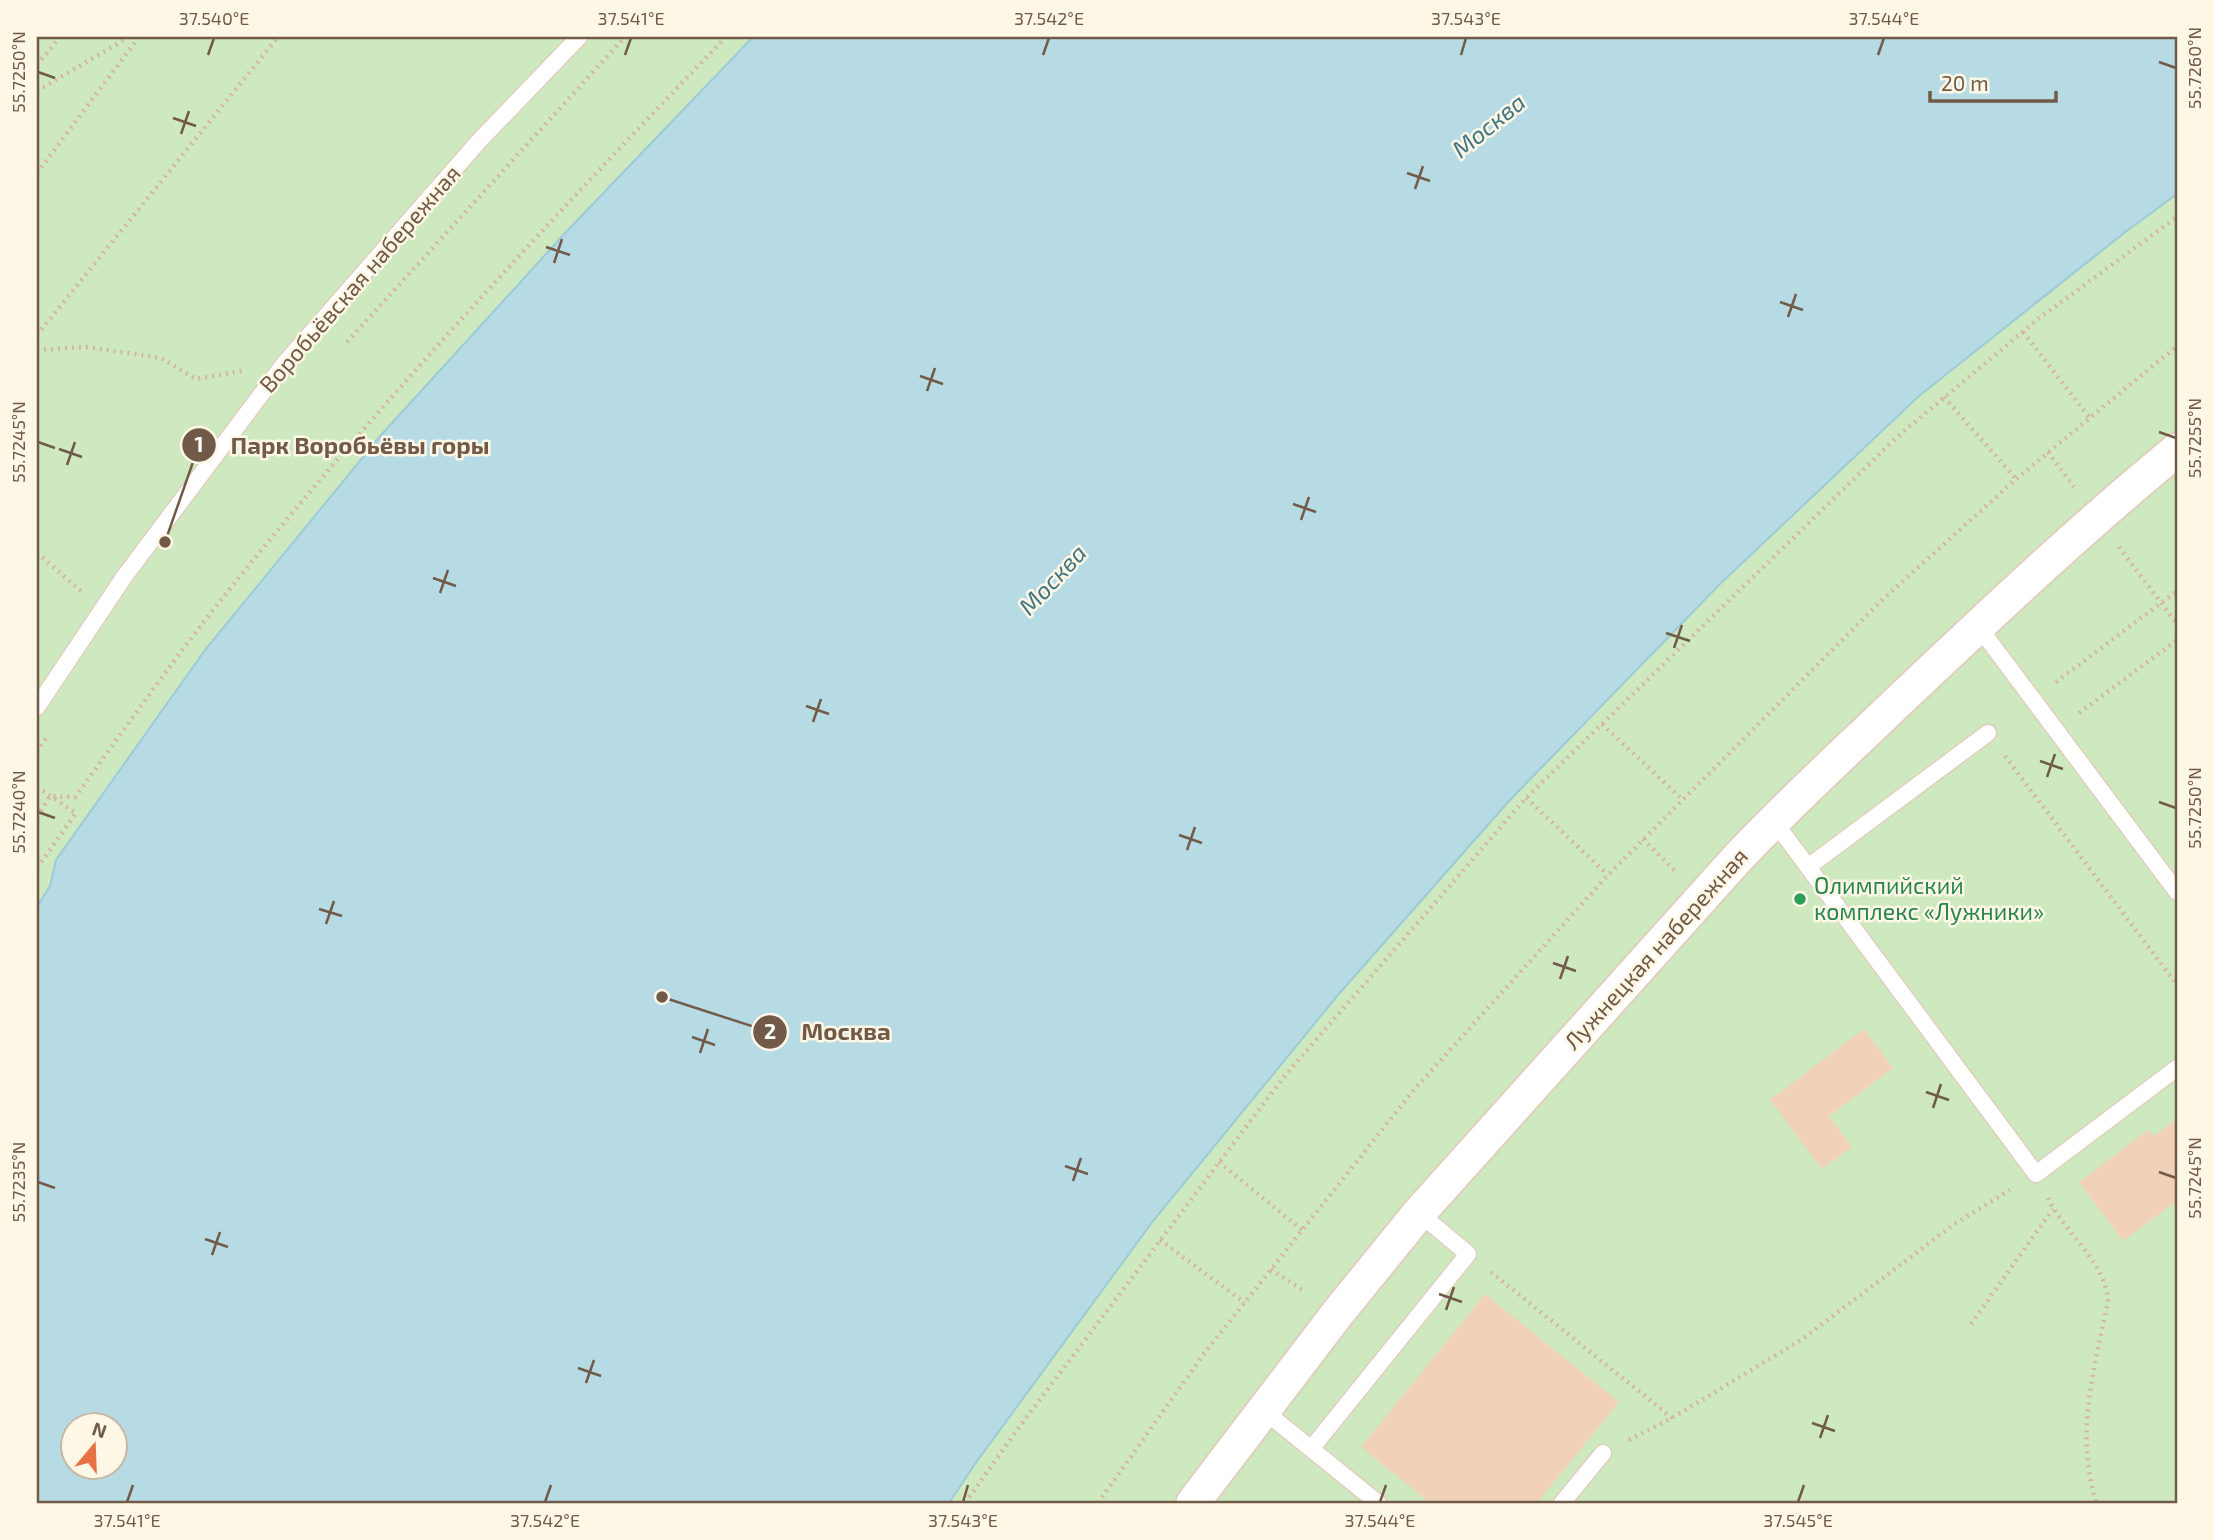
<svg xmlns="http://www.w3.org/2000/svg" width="2214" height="1540" font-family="'Exo 2',sans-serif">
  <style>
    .green { fill: #cee9c0 }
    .water { fill: #b6dbe5; stroke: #9ccad6; stroke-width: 2; fill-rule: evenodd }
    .building { fill: #f1d2b8 }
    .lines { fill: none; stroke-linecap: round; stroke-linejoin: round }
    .service-casing { stroke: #e0cfbd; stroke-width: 19 }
    .minor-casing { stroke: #e0cfbd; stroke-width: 37 }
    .path { stroke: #d5b69c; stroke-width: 4.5; stroke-dasharray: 2 5; stroke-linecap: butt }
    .service { stroke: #fff; stroke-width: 16 }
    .minor { stroke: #fff; stroke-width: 33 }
    .ticks { fill: none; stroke: #725a48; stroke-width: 2.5 }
    .leisure-dot { fill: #2e9e5b; stroke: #fff7e6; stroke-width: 2.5 }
    .labels { text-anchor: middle; stroke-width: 5; stroke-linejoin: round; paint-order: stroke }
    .street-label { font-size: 23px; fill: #725a48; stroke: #fff7e6 }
    .leisure-label { font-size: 23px; fill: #27864d; stroke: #fff7e6; text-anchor: start }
    .water-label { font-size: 24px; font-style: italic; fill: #427685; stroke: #fff7e6 }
    .leader { fill: none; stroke: #725a48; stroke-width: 2.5 }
    .callout-dot { fill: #725a48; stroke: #fff7e6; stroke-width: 2.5 }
    .mark-label { font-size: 21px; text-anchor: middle; font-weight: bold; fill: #fff }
    .callout-label { font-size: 24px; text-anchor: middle; font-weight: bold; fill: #725a48; stroke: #fff7e6; stroke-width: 5; stroke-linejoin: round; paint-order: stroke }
    .neatline { fill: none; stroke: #725a48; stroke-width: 2.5 }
    .ticks-label { font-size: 18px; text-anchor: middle; fill: #725a48 }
  </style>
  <rect width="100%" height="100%" fill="#fcf3e1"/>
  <path class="green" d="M37,37h716l-187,195 -184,202 -177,216 -149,210 -6,26 -13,21z
    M2177,194v1309h-1228l26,-39 178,-243 185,-226 170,-193 213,-219 198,-187 205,-163z"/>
  <path class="water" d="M753,37h1424v157l-53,39 -205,163 -198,187 -213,219 -170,193 -185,226 -178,243 -26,39h-912v-596l13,-21 6,-26 149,-210 177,-216 184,-202zM74,1424h42v42h-42z"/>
  <path class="building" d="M1864,1029l29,39 -64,48 23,31 -30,22 -52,-69z
    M2177,1119v82l-54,40 -44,-59 69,-52 6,6z
    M1485,1294l134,108 -82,101h-107l-69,-56z"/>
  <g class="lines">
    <g class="service-casing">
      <path id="service" d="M1978,626l199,266
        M37,707l87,-130 160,-213 195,-223 100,-104
        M1773,820l35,47 180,-134
        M1808,867l228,307 141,-106
        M1263,1410l115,93
        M1311,1449l157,-195 -49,-41
        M1562,1503l41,-50"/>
    </g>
    <g class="minor-casing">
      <path id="minor" d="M1193,1503l144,-189 82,-101 316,-352c54,-58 113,-111 170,-166 89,-84 178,-168 272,-245"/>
    </g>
    <path class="path" d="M37,65l23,-28
      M37,91l92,-54
      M37,173l102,-136
      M2023,332l66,85
      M37,335l241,-298
      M347,342l278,-305
      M37,350l49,-3 75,11 35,21 46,-8
      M1944,397l72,82
      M2048,452l26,35
      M2119,547l58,77
      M37,553l44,38
      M2056,682l121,-91
      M2079,713l98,-73
      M1602,724l81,76
      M37,752l11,-17
      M2005,756l172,229
      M37,787l39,26 -39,55
      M1526,798l82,77
      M37,817l13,-21 25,1c47,-64 93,-130 142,-192 159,-199 333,-385 509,-568
      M1643,839l32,32
      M1219,1162l83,68
      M2048,1198c16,34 58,65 60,103 -14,70 -33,130 -12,202
      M1160,1240l85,63
      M1271,1269l34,23
      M1491,1272l181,146
      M1971,1324l82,-115
      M1629,1440l43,-22 129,-78 152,-115 57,-35
      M965,1503l55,-77 263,-348 243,-280 371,-361 141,-118 139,-102
      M1098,1503l105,-148 209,-263 196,-217 273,-274 135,-122 161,-133"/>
    <use href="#service" class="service"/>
    <use href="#minor" class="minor"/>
  </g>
  <path class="ticks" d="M208,55l6,-17M625,55l6,-17M1043,55l6,-17M1461,55l5,-17M1878,55l6,-17M2159,62l17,6M38,72l17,6M173,118l23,8M181,134l8,-23M1407,173l23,8M1415,189l8,-23M546,247l24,8M554,263l8,-24M1780,302l23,8M1788,317l8,-23M920,376l23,8M927,391l8,-23M2159,432l17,6M38,442l17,6M59,449l23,8M67,465l8,-23M1293,504l23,8M1301,520l8,-23M433,578l23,8M440,593l8,-23M1666,633l24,8M1674,648l8,-23M806,706l23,8M813,722l8,-23M2040,761l23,8M2047,777l8,-23M2159,802l17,6M38,812l17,6M1179,835l23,8M1187,850l8,-23M319,909l23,7M326,924l8,-23M1553,963l23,8M1560,979l8,-23M692,1037l23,8M700,1053l8,-24M1926,1092l23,8M1933,1108l8,-24M1065,1166l23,8M2159,1172l17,6M1073,1181l8,-23M38,1182l17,6M205,1239l23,8M212,1255l8,-23M1439,1294l23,8M1446,1310l8,-23M578,1368l23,8M586,1383l8,-23M1812,1423l23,8M1820,1438l8,-23M127,1502l6,-17M545,1502l6,-17M963,1502l5,-17M1380,1502l6,-17M1798,1502l6,-17"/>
  <circle class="leisure-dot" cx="1800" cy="899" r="7"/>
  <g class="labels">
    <g class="street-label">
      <text transform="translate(360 279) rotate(-49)" y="8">Воробьёвская набережная</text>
      <text transform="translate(1656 949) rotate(-48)" y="8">Лужнецкая набережная</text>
    </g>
    <g class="leisure-label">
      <text x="1814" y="894">Олимпийский<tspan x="1814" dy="26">комплекс «Лужники»</tspan></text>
    </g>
    <g class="water-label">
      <text transform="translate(1489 126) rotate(-39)" y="8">Москва</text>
      <text transform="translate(1053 580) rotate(-47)" y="8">Москва</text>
    </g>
  </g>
  <path class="leader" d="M165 542L199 445M662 997L770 1032"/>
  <g class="callout-dot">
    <circle cx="165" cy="542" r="7"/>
    <circle cx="662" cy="997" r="7"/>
    <circle cx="199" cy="445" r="18"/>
    <circle cx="770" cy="1032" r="18"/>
  </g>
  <g class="mark-label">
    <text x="199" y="452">1</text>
    <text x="770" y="1039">2</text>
  </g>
  <g class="callout-label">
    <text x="360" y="454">Парк Воробьёвы горы</text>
    <text x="846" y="1040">Москва</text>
  </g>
  <rect width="2214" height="1540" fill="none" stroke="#fff7e6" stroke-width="77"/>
  <g transform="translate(94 1446) rotate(19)"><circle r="33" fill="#fff7e6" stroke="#c7b8a7" stroke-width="2"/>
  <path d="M0-5L12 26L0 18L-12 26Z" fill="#e57346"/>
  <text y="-10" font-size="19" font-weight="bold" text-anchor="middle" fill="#725a48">N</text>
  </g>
  <path d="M1930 91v10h126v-10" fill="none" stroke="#725a48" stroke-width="3.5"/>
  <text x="1941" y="91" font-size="21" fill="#725a48" stroke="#fff7e6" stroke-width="5" paint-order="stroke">20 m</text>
  <rect x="38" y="38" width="2138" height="1464" class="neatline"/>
  <g class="ticks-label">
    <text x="214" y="25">37.540°E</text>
    <text x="631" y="25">37.541°E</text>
    <text x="1049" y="25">37.542°E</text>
    <text x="1466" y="25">37.543°E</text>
    <text x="1884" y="25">37.544°E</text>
    <text transform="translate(2195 68) rotate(-90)" y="6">55.7260°N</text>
    <text transform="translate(19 72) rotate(-90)" y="6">55.7250°N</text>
    <text transform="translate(2195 438) rotate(-90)" y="6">55.7255°N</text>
    <text transform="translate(19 442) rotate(-90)" y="6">55.7245°N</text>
    <text transform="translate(2195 808) rotate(-90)" y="6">55.7250°N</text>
    <text transform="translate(19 812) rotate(-90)" y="6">55.7240°N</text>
    <text transform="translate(2195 1178) rotate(-90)" y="6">55.7245°N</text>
    <text transform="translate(19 1182) rotate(-90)" y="6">55.7235°N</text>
    <text x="127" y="1527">37.541°E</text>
    <text x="545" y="1527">37.542°E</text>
    <text x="963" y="1527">37.543°E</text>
    <text x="1380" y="1527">37.544°E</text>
    <text x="1798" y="1527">37.545°E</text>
  </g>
</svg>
